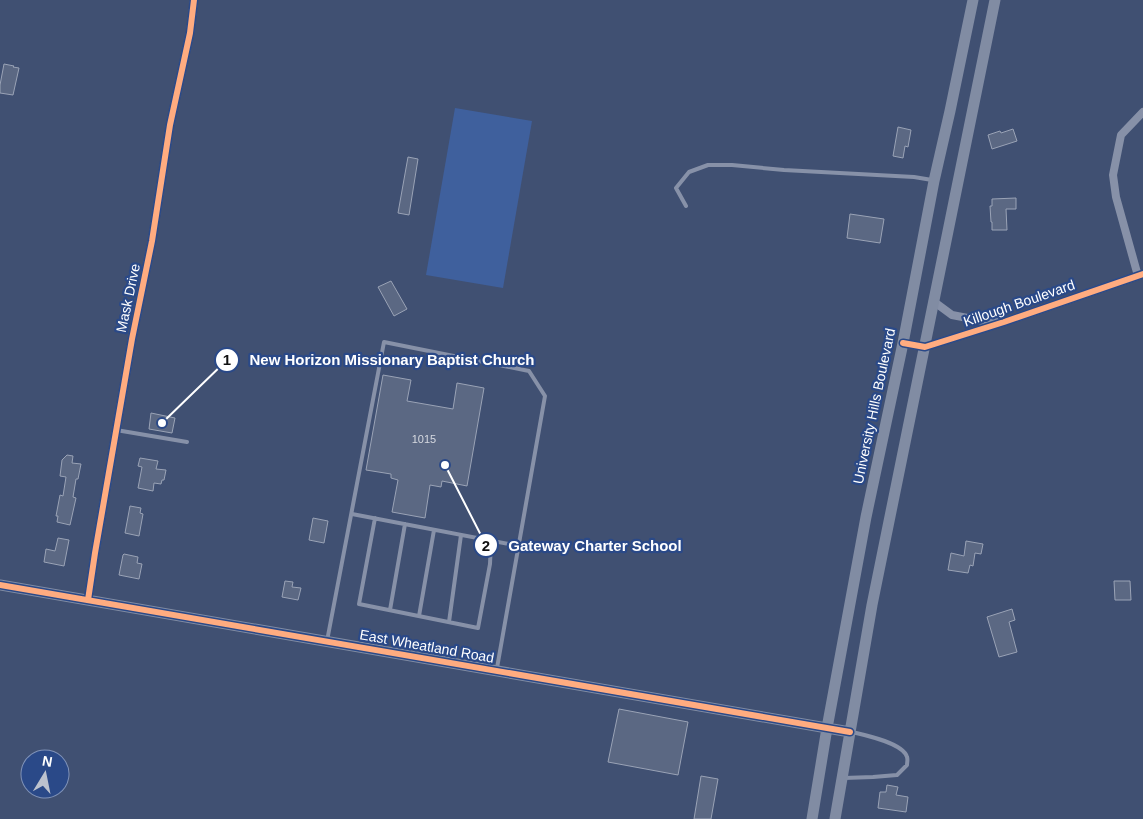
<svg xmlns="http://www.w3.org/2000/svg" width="1143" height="819" font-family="Arial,sans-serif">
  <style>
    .green { fill: #3f609d }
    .building { fill: #5b6883; stroke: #9aa3b6 }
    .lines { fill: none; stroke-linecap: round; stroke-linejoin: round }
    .lane { stroke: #8791a8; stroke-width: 4 }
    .street { stroke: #8791a8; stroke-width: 8 }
    .secondary { stroke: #818ca3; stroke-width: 11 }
    .cycleway-casing { stroke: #2a4988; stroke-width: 9 }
    .cycleway { stroke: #ffac80; stroke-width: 6 }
    .labels { text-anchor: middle; stroke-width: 4.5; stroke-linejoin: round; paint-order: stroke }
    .number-label { font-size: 11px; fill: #d6d9e0 }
    .street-label { font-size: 14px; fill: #fff; stroke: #2a4988 }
    .leader { fill: none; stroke: #fff; stroke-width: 2 }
    .callout-dot { fill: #fff; stroke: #2a4988; stroke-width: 2 }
    .mark-label { font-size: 15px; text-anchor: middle; font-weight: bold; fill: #111 }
    .callout-label { font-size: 15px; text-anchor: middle; font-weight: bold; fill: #fff; stroke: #2a4988; stroke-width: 4.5; stroke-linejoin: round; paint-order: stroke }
  </style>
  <rect width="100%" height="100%" fill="#405072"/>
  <path class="green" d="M455,108l77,13 -29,167 -77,-13z"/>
  <path class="building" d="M4,64l10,2 -1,1 6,1 -6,27 -13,-2v-8z
    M898,127l13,3 -3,17 -3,-1 -2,12 -10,-2z
    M1013,129l4,12 -25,8 -4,-14 12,-4 1,2z
    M408,157l10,2 -9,56 -11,-2z
    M1016,198v11h-10l1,21h-15v-8h-1l-1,-16h2v-7z
    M850,214l34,5 -4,24 -33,-5z
    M391,281l16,28 -13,7 -16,-29z
    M383,375l28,5 -4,21 46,8 4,-26 27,5 -17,98 -25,-5 -1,6 -11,-2 -5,33 -33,-6 6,-32 -7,-2v-4l-25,-4z
    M151,413l24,5 -3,15 -23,-4z
    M67,455l6,1 -1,7 9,1 -3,15h-2l-3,18 3,1 -6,27 -13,-3 1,-6h-2l4,-21 3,1 3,-19 -6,-1 2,-16z
    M140,458l18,3 -2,8 10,1 -2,10h-2l-1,4 -7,-1 -1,8 -15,-3 4,-21 -4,-1z
    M130,506l11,2 -1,5 3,1 -4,22 -14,-3z
    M313,518l15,3 -4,22 -15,-3z
    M58,538l11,2 -5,26 -20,-4 2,-13 9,2z
    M966,541l17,3 -2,10 -6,-1 -2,13 -3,-1 -2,8 -20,-3 3,-17 13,3z
    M124,554l14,3 -1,6 5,1 -3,15 -20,-4 4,-20z
    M285,581l8,1 -1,5 9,1 -3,12 -16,-3z
    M1114,581h16l1,19h-16z
    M1012,609l3,11 -6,2 8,30 -18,5 -12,-40z
    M619,709l69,13 -10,53 -70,-13z
    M701,776l17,3 -7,40h-17z
    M887,785l11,2 -2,8 12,2 -2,15 -28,-4 2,-16h6z"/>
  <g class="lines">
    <path class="lane" d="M686,206l-10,-18 13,-16 19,-7h24l52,5 130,7 18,3
      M116,430l71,12
      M352,514l167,32
      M375,518l-16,86 119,24 12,-64 1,-23
      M390,610l15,-86
      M419,616l15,-86
      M449,622l12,-87
      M327,641l57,-299 145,29 16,25 -48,272
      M844,778l29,-1 24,-2 10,-10c0,-3 1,-5 0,-8 -4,-14 -42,-22 -55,-25"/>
    <path class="street" d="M1138,276l-22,-79 -3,-22 8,-40 22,-23
      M933,301l19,14 31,6 14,1
      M903,343l22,4 79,-25 139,-48
      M88,600l7,-47 37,-214 20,-98 18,-116 20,-92 4,-33"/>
    <path class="secondary" d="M0,585l850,147
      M812,819l15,-91 39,-211 37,-174 31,-162 16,-70 23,-111
      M835,819l37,-214 123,-605"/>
    <g class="cycleway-casing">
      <path id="cycleway" d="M903,343l22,4 79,-25 139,-48
        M0,585l850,147
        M88,600l7,-47 37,-214 20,-98 18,-116 20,-92 4,-33"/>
    </g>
    <use href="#cycleway" class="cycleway"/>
  </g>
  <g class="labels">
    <g class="number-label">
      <text x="424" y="443">1015</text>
    </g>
    <g class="street-label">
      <text transform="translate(128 298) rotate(-78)" y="5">Mask Drive</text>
      <text transform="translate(1019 303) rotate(-19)" y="5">Killough Boulevard</text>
      <text transform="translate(874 406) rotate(-78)" y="5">University Hills Boulevard</text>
      <text transform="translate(427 646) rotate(10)" y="5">East Wheatland Road</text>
    </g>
  </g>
  <path class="leader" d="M162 423L227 360M445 465L486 545"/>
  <g class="callout-dot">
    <circle cx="162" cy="423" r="5"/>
    <circle cx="445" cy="465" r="5"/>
    <circle cx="227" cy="360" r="12"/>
    <circle cx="486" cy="545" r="12"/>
  </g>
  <g class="mark-label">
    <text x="227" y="365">1</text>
    <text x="486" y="551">2</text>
  </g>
  <g class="callout-label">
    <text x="392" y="365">New Horizon Missionary Baptist Church</text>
    <text x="595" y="551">Gateway Charter School</text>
  </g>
  <g transform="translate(45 774) rotate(10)"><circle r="24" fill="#2a4988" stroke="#7f92b8"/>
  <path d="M0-4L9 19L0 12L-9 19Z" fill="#bcc2ce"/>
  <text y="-8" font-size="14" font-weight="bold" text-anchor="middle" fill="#ffffff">N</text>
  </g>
</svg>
